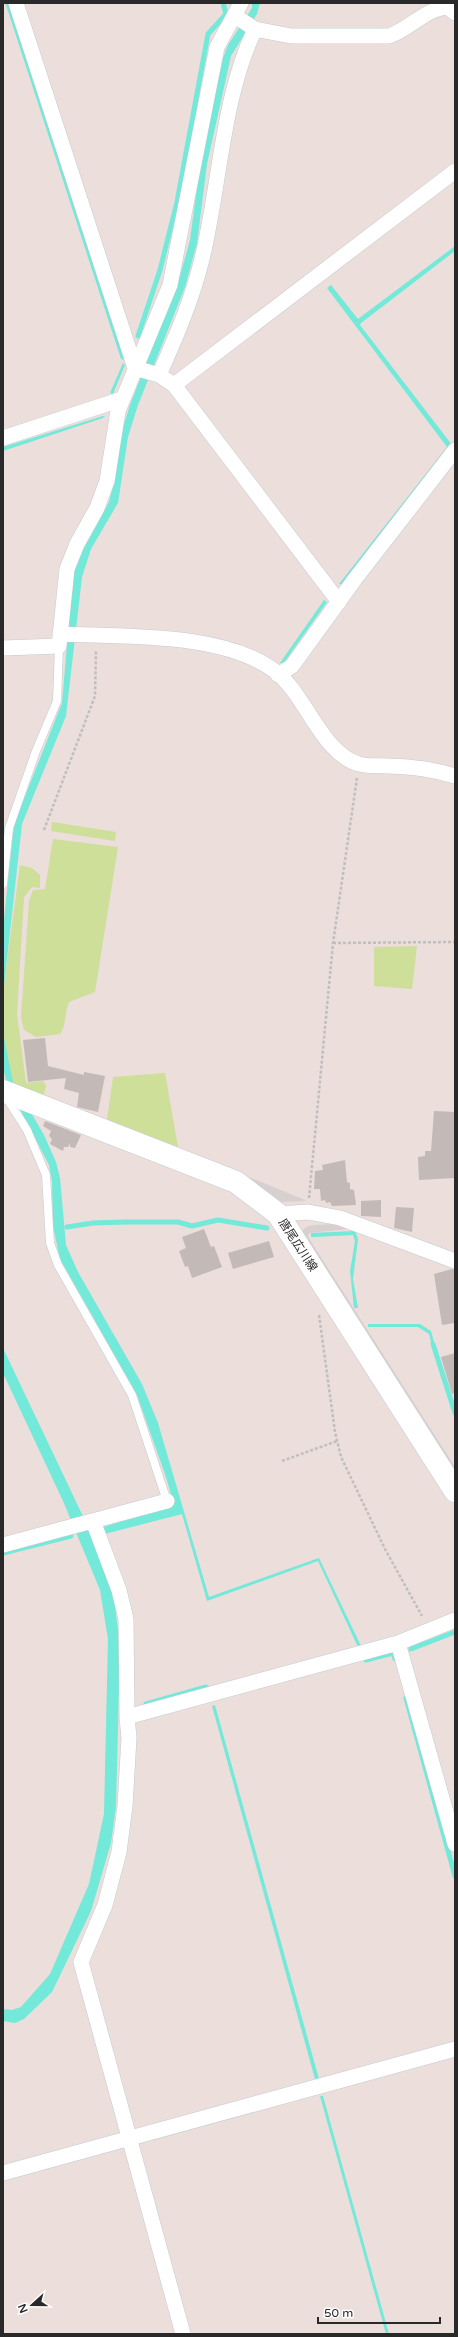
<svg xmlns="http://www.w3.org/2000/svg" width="458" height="2337" font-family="'Varela Round','Noto Sans JP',sans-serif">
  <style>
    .green { fill: #cddf99 }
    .plaza { fill: #d7d0ce }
    .water { fill: #72e9d9 }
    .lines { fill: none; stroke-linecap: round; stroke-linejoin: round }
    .stream { stroke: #72e9d9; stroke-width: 5 }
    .building { fill: #c3bab7 }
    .service-casing { stroke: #c3ccd2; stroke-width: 9 }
    .minor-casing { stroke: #c3ccd2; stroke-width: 16 }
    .secondary-casing { stroke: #c3ccd2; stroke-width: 23 }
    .path { stroke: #bfbfbf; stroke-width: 2.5; stroke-dasharray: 3 2; stroke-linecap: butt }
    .service { stroke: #fff; stroke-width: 8 }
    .minor { stroke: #fff; stroke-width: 15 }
    .secondary { stroke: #fff; stroke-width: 22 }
    .labels { text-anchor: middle; stroke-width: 3.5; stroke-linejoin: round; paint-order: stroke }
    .street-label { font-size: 12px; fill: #292929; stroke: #fff }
  </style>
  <rect width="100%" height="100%" fill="#ebdedb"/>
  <path class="green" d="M52,822l64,10 -1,9 -64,-10z
    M53,839l65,8 -23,145 -26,10c-5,11 -2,22 -9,32l-24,3 -12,-7 -3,-13 8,-116 4,-11 12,-1z
    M20,865l12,3 8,7v13l-8,-1 -8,10 -7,117 9,69 17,-2 3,5 -2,9 -32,-12 -9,-44v-48z
    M417,946l-5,43 -38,-3v-39z
    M165,1073l13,74 -71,-27 6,-43z"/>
  <path class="plaza" d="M249,1177l56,23v1l-24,1 -9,-5z
    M334,1224l15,5 -40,4 -1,4 147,230v11l-153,-246 4,-5 8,-2z"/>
  <path class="water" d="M252,3h8l-3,11 -26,42 -24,108 -10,79 -12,44 -47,118 -10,32 -10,66 -27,46 -9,28 -16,139 -44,108 -19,171v-66l10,-96 3,-14 46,-116 11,-129 5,-15 31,-57 7,-28 5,-40 9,-29 50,-129 10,-36 10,-75 23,-107 5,-13 24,-37z
    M455,246v5l-94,72 -1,2 92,120 -110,139h-3l108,-137 -120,-159 4,-3 27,34z
    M123,363l2,2 -12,29 -3,-1z
    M103,416h2l-2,2 -100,33v-4z
    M324,600l3,2 -44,62 -3,-1z
    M3,1033l10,49 31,53 12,27 4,16 6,67 12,27 64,112 16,39 51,174 110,-39 42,88 -3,1 -40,-86 -111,40 -25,-87 -89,23 21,61 6,48 -4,160 -5,37 -20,68 -39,81 -28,27 -9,4 -12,-2v-12l9,1 9,-3 29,-33 39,-90 15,-70 4,-175 -8,-49 -37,-89 -60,-128v-25l87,183 84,-26 -8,-28 -29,-82 -77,-136 -7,-33 -1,-45 -3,-16 -42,-81 -4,-16z
    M355,1231l3,8 -5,40 5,29h-4l-4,-37 5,-30 -2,-6 -39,2h-3v-4z
    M368,1324h52l11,7 5,18 -3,1 -4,-16 -11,-7h-50z
    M215,1705l104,374h-4l-103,-373z
    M320,2096h3l66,238h-3z"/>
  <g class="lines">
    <path class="stream" d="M8,3l115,354
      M138,336l22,-66 17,-68 31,-168 18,-20 -3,-11
      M67,1227l26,-4 33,-1h52l14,4 26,-6 49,8
      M433,1344l22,69
      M3,1553l68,-17
      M411,1649l44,-17
      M366,1660l27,-7 2,6
      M406,1698l49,178
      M146,1704l60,-17"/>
  </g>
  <path class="building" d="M45,1038l3,28 36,9v-3l21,4 -7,36 -21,-5 2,-14 -15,-4 2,-11 -38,4 -5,-42z
    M434,1111l21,1 -1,66 -35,2 -1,-23 7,-1v-5h6z
    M45,1121l36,14 -6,13 -5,-1v-4l-2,4h-4l-1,4 -13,-7 2,-5 -3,-3 2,-5 -8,-5z
    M345,1160l2,22 3,1v6l4,1 2,15 -24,1 -2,-4 -4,1 -1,-3 -4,1 -1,-12h-6l1,-18 8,-1 -1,-5z
    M381,1200v17l-20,-1v-15z
    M396,1207l18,1 -2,24 -18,-4z
    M204,1229l7,18 3,-1 8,21 -30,11 -4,-12 -3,1 -6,-16 7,-3 -4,-11z
    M269,1241l5,16 -41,12 -5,-16z
    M452,1269l3,1v53l-13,2 -8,-51z
    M455,1353v40l-3,1 -11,-37z"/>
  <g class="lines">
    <g class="service-casing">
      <path id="service" d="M3,884l6,-56 27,-77 21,-50 2,-55
        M6,1097l21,33 19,45 4,68 8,22 74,130 35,106"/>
    </g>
    <g class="minor-casing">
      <path id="minor" d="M16,3l119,365
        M235,16l20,13 36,7h98c21,-7 37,-28 59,-29l7,6
        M135,368l24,7 15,10 165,217
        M159,375c17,-38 33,-75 43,-116 18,-74 20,-161 53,-230
        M174,385l281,-214
        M3,438l119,-39
        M60,634c63,3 163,-2 215,37 31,24 47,83 84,93 9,3 21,1 30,2 25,1 43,3 66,10
        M3,648l56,-2 8,-77 10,-25 20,-36 10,-27 11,-70 52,-126 47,-238 24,-44
        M278,675l14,-9 63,-87 100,-129
        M278,1214l30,-2 32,6 115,43
        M93,1521l26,69 7,29 1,98 2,21 -4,68 -6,46 -14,53 -24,57 102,372
        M3,1545l164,-44
        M398,1643l57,201
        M127,1717l271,-74 57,-23
        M3,2173l452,-124"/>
    </g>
    <g class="secondary-casing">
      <path id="secondary" d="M3,1091l233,91 42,32 177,277"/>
    </g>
    <path class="path" d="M44,830l51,-134 1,-46
      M333,943l122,-1
      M309,1198l24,-255 24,-165
      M319,1315l16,117 6,25 45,94 36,65
      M282,1461l55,-20"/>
    <use href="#service" class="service"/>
    <use href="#minor" class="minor"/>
    <use href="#secondary" class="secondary"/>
  </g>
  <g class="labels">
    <g class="street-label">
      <text transform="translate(298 1245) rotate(57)" y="4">唐尾広川線</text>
    </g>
  </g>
  <rect width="458" height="2337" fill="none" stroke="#292929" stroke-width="8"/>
  <g transform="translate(32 2305) rotate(249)" stroke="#ffffff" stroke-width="3" paint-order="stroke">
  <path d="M0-3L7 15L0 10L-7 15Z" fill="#292929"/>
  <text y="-6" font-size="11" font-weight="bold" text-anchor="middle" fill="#292929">N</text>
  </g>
  <path d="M318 2317v6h122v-6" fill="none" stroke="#292929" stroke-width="2"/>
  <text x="324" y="2317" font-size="12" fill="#292929" stroke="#ffffff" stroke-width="3" paint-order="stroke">50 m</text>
</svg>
